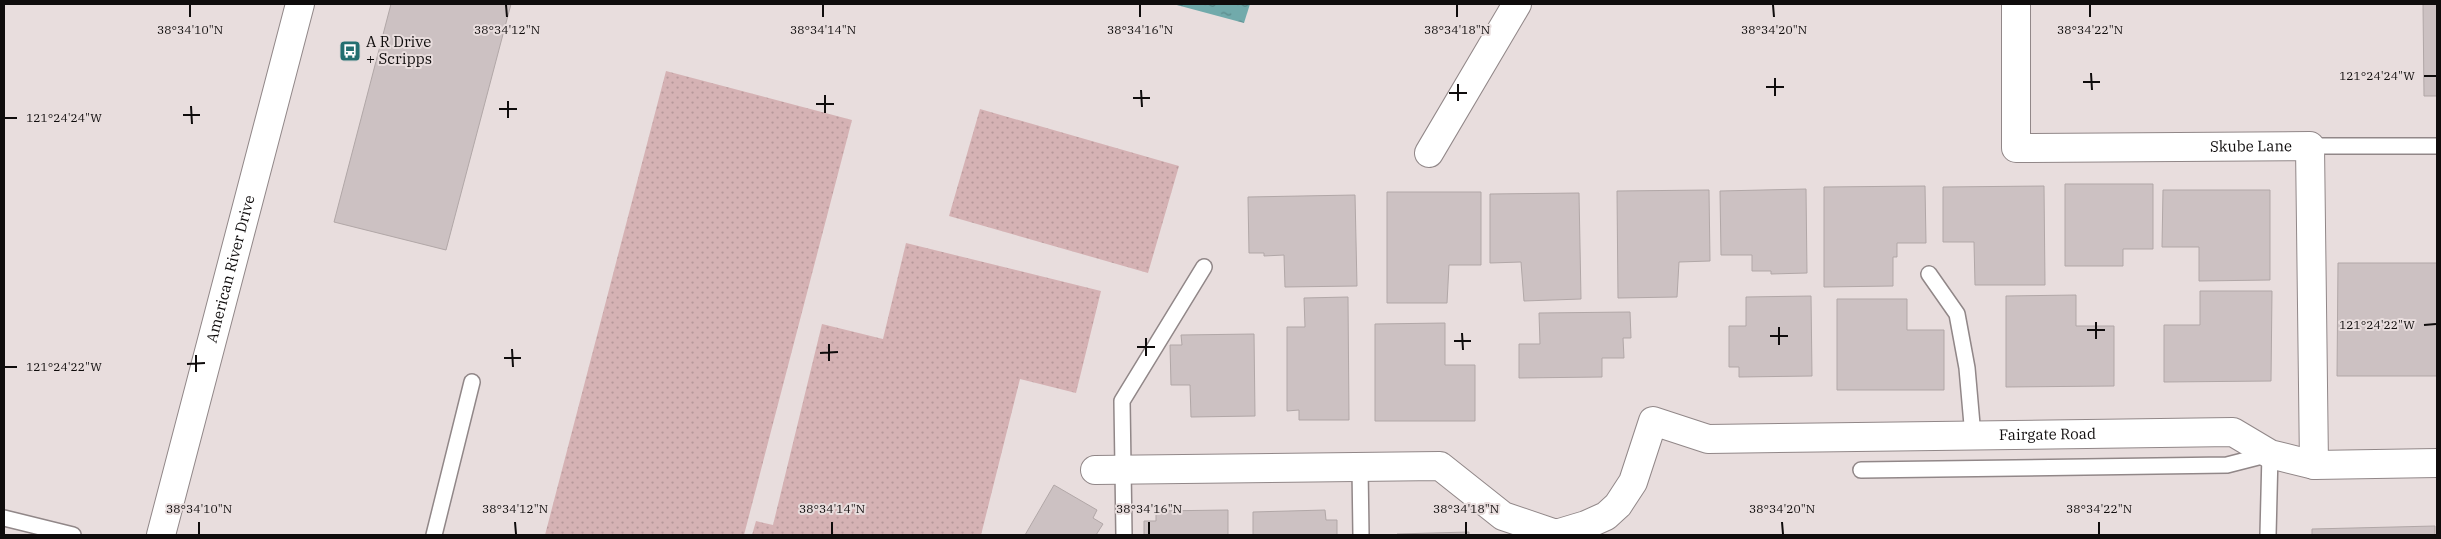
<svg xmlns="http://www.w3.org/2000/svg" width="2441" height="539" font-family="'IBM Plex Serif',serif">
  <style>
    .park { fill: url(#park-dots) }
    .water { fill: url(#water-ripples) }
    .building { fill: #ccc1c2; stroke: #b1a7a7 }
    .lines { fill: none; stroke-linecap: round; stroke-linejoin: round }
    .service-casing { stroke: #918788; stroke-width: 18 }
    .minor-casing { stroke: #918788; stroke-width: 30 }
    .tertiary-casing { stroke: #918788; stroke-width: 30 }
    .service { stroke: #fff; stroke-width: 15 }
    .minor { stroke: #fff; stroke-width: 28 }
    .tertiary { stroke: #fff; stroke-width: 28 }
    .ticks { fill: none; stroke: #0f0c0c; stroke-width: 2 }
    .labels { text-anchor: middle; stroke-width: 4; stroke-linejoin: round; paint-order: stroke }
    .poi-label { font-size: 15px; fill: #0f0c0c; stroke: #e8dddd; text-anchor: start }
    .street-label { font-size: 15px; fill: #0f0c0c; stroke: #e8dddd }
    .ticks-label { font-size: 12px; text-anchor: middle; fill: #0f0c0c; stroke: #e8dddd; stroke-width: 4; stroke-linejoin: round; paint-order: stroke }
  </style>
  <defs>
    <pattern id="park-dots" width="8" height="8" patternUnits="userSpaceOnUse" patternTransform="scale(1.25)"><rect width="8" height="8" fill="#d5b2b4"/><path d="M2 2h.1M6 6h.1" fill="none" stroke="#b6989a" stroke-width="1.8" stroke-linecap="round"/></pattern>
    <pattern id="water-ripples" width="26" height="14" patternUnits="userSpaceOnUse" patternTransform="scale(1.25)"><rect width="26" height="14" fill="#71aaab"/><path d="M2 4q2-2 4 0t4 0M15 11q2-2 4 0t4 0" fill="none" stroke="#5b898a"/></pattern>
  </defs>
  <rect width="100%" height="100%" fill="#e8dddd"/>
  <path class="park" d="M666,71l186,49 -108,415h-199z
    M980,109l199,57 -31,107 -199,-57z
    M906,243l195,48 -25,102 -56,-14 -39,156h-229l4,-14 17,4 49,-201 61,15z"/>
  <path class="water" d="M1173,4h77l-6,19z"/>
  <path class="building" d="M391,4h120l-65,246 -112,-28z
    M2423,4h14v92h-13z
    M2065,184h88v65h-30v17h-58z
    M1925,186l1,57h-29v14h-4v29l-69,1v-100z
    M2044,186l1,99h-70l-1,-43h-31v-55z
    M1806,189l1,84 -36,1v-3h-19v-16h-31l-1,-64z
    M1709,190l1,71 -31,1 -2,35 -59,1 -1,-107z
    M2163,190h107v90l-71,1v-34h-37z
    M1387,192h94v73h-32l-2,38h-60z
    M1579,193l2,106 -57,2 -3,-39 -31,1v-69z
    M1355,195l2,91 -72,1 -1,-32 -20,1v-3h-15l-1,-56z
    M2338,263h99v113h-100z
    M2200,291h72l-1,90 -107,1v-57h36z
    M2076,295v31h38v60l-108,1v-91z
    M1811,296l1,80 -73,1v-10h-10v-41h17v-29z
    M1348,297l1,123h-50v-10l-12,1v-84h18l-1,-29z
    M1837,299h70v31h37v60h-107z
    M1630,312l1,26h-8l1,20h-22v19l-83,1v-34h21l-1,-31z
    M1445,323v42h30v56h-100v-97z
    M1254,334l1,82 -64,1 -1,-32h-19l-1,-40h12l-1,-10z
    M1054,485l43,25 -4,8 10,6 -7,11h-71z
    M1228,510v25h-84v-14h12v-10z
    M1325,510l1,10h11v15h-84v-23z
    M2435,526v9h-123v-6z
    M1469,532v3h-72v-1z"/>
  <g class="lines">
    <g class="service-casing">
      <path id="service" d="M2310,146h127
        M1929,274l28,40 10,54 6,68
        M1360,467l1,68
        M1861,470l366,-5 43,-11 -2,81
        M4,518l69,17
        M434,535l38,-153
        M1124,535l-2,-134 82,-134"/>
    </g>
    <g class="minor-casing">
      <g id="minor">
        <path id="s1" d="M2016,4v144l294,-2 4,319"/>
        <path d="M1429,153l88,-149"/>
        <path id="s2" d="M1095,470l345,-4 63,50 53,18 30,-9 20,-9 12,-11 15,-23 20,-61 55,18 525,-7 37,22 44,11 123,-2"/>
      </g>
    </g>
    <g class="tertiary-casing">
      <g id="tertiary">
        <path id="s3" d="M161,535l139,-531"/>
      </g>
    </g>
    <use href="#service" class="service"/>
    <use href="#minor" class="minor"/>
    <use href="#tertiary" class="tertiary"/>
  </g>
  <path class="ticks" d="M190,5v12M506,5l1,12M823,5v12M1140,5v12M1457,5v12M1773,5l1,12M2090,5v12M2091,73l1,17M2424,76h12M1775,78v18M2083,82h17M1458,84v17M1766,87h18M1141,90l1,17M1449,93h18M825,95v18M1133,98h17M508,101v17M816,104h18M191,106l1,18M499,109h18M183,115h17M5,118h12M2096,322v17M2424,325l12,-1M1779,327v18M2087,330h18M1462,333l1,17M1770,336h18M1146,338v18M1454,341h17M829,344v17M1137,347h18M512,349l1,18M820,353l18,-1M196,355v17M504,358h17M187,364l18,-1M5,367h12M199,522v12M515,522l1,12M832,522v12M1149,522v12M1466,522v12M1782,522l1,12M2099,522v12"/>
  <defs>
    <g id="bus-square" transform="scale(1.125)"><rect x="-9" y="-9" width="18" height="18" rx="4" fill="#236f70" stroke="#e8dddd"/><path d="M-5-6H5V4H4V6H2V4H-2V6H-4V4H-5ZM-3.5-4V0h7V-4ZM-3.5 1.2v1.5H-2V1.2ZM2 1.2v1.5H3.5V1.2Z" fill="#fff"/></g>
  </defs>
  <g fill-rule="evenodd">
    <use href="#bus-square" x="350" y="51"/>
  </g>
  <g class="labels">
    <g class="poi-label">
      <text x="366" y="47">A R Drive<tspan x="366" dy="17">+ Scripps</tspan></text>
    </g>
    <g class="street-label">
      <text dy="5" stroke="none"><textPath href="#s1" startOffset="379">Skube Lane</textPath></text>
      <text dy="5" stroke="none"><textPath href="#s3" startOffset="275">American River Drive</textPath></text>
      <text dy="5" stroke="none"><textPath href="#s2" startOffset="1040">Fairgate Road</textPath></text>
    </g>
  </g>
  <g class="ticks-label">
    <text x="190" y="34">38°34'10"N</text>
    <text x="507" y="34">38°34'12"N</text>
    <text x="823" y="34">38°34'14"N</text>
    <text x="1140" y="34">38°34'16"N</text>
    <text x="1457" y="34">38°34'18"N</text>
    <text x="1774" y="34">38°34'20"N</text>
    <text x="2090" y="34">38°34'22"N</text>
    <text x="2377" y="80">121°24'24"W</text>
    <text x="64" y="122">121°24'24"W</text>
    <text x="2377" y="329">121°24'22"W</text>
    <text x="64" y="371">121°24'22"W</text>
    <text x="199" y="513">38°34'10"N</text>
    <text x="515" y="513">38°34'12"N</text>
    <text x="832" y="513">38°34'14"N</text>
    <text x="1149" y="513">38°34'16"N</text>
    <text x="1466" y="513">38°34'18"N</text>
    <text x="1782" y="513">38°34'20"N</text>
    <text x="2099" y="513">38°34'22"N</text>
  </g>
  <rect width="2441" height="539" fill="none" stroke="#0f0c0c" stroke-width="10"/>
</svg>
